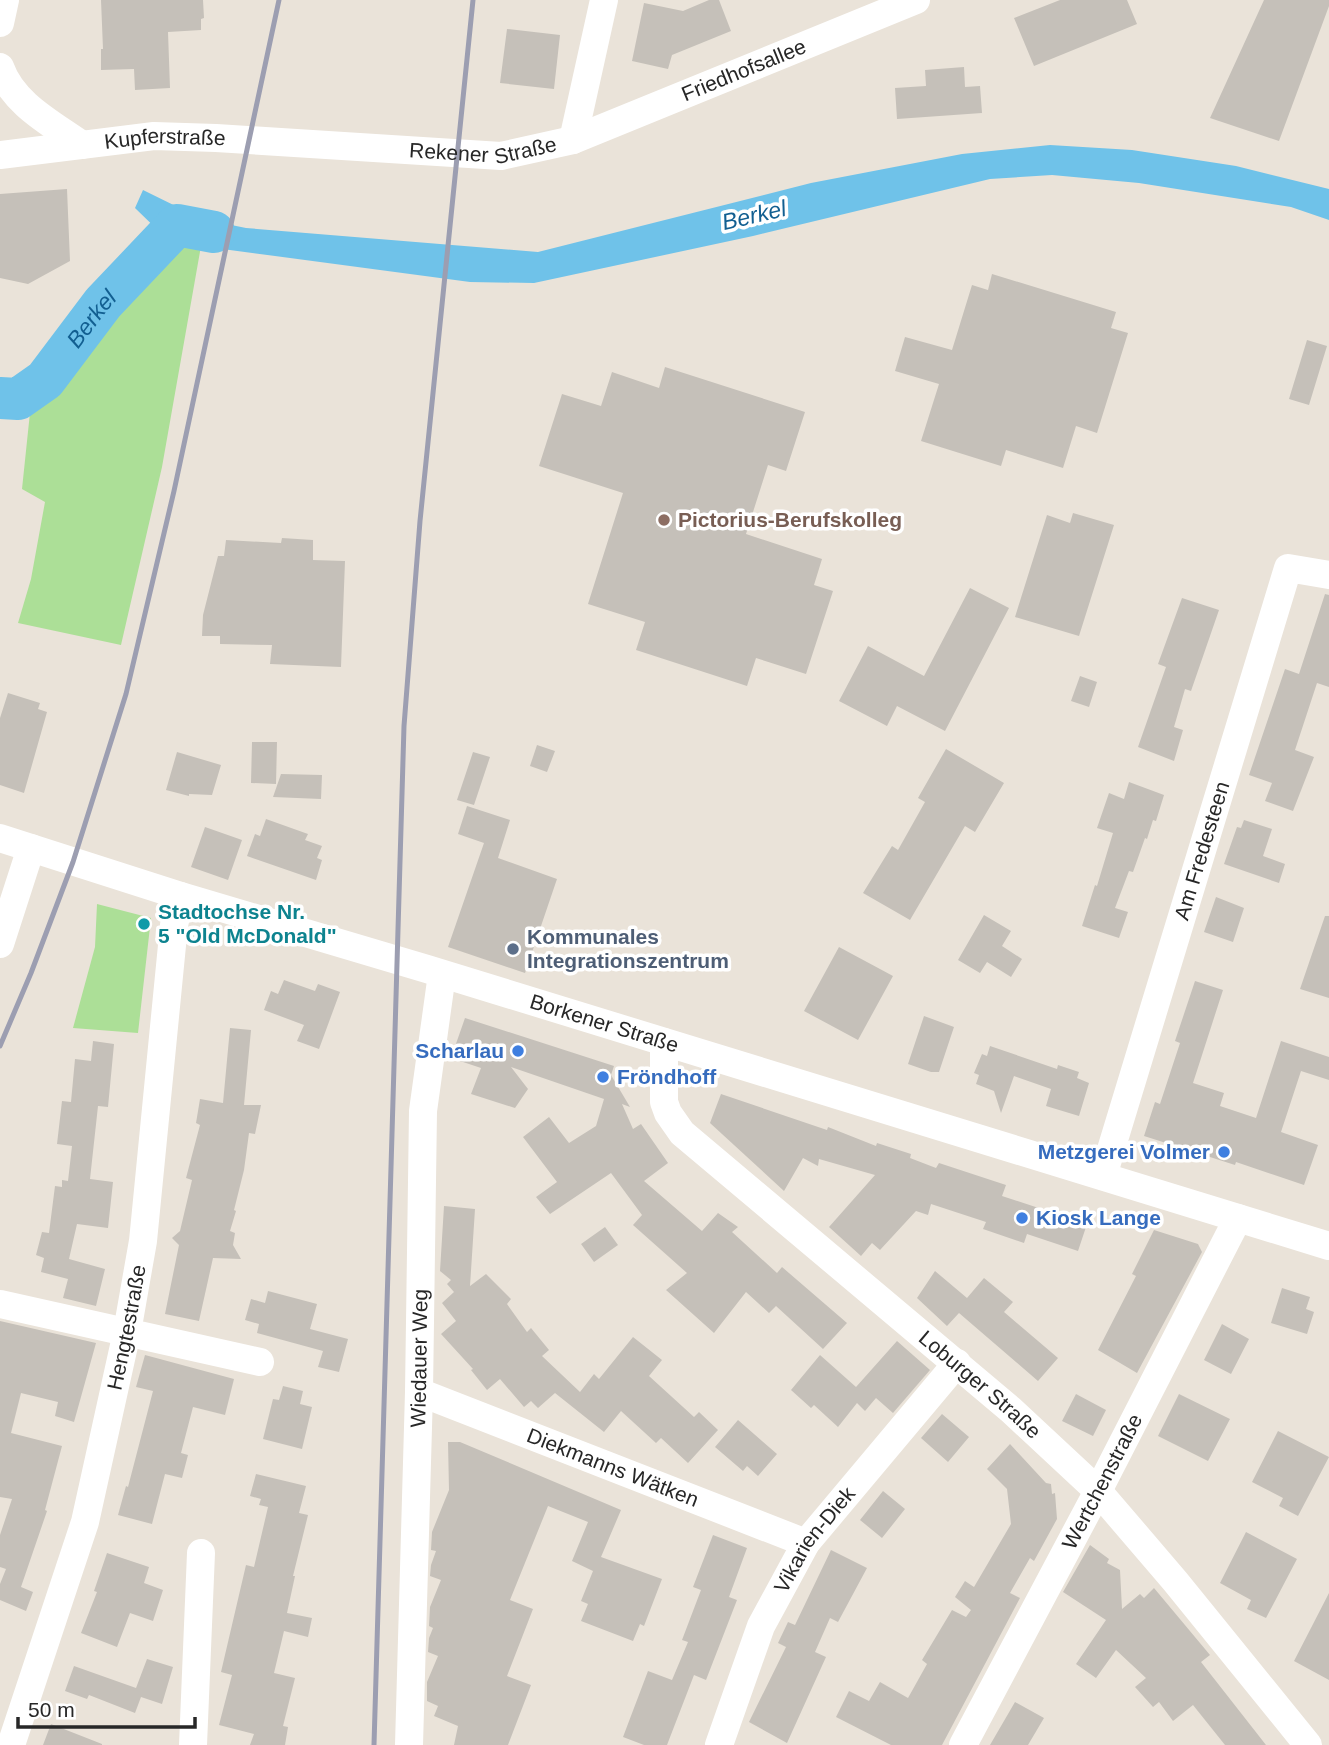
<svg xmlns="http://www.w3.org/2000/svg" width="1329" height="1745" font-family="Helvetica,sans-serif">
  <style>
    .green { fill: #acdf97 }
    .water { fill: #6fc2e9 }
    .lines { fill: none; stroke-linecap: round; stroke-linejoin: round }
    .river { stroke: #6fc2e9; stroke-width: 42 }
    .building { fill: #c5c0b9 }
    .minor { stroke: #fff; stroke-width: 28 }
    .rail { stroke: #9c9eb1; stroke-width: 5 }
    .education-dot { fill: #8d6e63; stroke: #fff; stroke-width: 2.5 }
    .culture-dot { fill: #0f9aa8; stroke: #fff; stroke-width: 2.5 }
    .service-dot { fill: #5c6f8a; stroke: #fff; stroke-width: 2.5 }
    .shop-dot { fill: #3f7fe0; stroke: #fff; stroke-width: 2.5 }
    .labels { text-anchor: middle; stroke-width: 7; stroke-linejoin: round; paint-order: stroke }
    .street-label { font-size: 21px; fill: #272727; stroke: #fff }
    .education-label { font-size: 21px; font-weight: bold; fill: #785e54; stroke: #fff; text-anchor: start }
    .culture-label { font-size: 21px; font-weight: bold; fill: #0d838f; stroke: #fff; text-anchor: start }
    .service-label { font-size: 21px; font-weight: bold; fill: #4e5e75; stroke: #fff; text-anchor: start }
    .shop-label { font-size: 21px; font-weight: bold; fill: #366cbe; stroke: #fff; text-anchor: end }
    .water-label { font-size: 23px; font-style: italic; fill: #125f91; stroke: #fff }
  </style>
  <rect width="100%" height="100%" fill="#eae3d9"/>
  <path class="green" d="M170,242l31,4 -39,221 -41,178 -103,-22 13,-44 14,-77 -23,-13 9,-86 40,-42 40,-53z
    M97,904l54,14 -13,115 -65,-5 22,-81z"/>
  <path class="water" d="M1050,145l82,5 104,16 93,23v31l-38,-13 -152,-24 -87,-8 -62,4 -237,57 -219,47 -64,-1 -300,-40 -35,-34 8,-18 59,29 44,9 292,24 273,-69 151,-29z"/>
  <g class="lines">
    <path class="river" id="s1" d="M0,398l18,1 27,-19 58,-77 74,-78 37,7"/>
  </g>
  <path class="building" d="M101,0h102l1,18 -3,1v11l-33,2 2,56 -35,2 -1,-21 -33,1v-21h2z
    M709,0h10l12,31 -59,24 -4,14 -36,-8 12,-58 39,8z
    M1060,0h67l10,24 -103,42 -20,-48z
    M1264,0h65v6l-50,135 -69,-23z
    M507,29l53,6 -6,54 -54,-6z
    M964,67l1,20 15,-1 2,27 -85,6 -2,-31 31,-2 -1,-16z
    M67,189l3,72 -42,23 -28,-6v-84z
    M992,274l124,38 -5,16 17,5 -31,100 -21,-7 -13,42 -57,-18 -5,16 -80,-25 18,-57 -44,-13 10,-34 47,13 20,-65 16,5z
    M1307,340l20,6 -18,59 -20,-6z
    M665,367l140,45 -19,59 -18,-6 -22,69 76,25 -8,26 19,6 -27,83 -50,-16 -9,28 -111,-36 9,-28 -57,-18 35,-111 -84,-27 23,-72 39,12 11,-34 47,16z
    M1073,513l41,12 -35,111 -64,-19 32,-102 23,8z
    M282,538l31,2v20l32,1 -4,106 -71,-3 2,-19 -52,-1v-8h-18l1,-21 15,-59h6l2,-16 55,3z
    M970,588l39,20 -64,123 -48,-25 -10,20 -48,-25 29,-55 56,30z
    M1325,594l4,1v92l-12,-4 -22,67 19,7 -21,54 -28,-10 7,-18 -23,-8 36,-106 14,5z
    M1182,598l37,12 -28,81 -6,-2 -11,38 9,3 -9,31 -36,-14 28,-80 -8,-3z
    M1080,676l17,6 -8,25 -18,-6z
    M8,693l32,10 -2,6 9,3 -23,81 -24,-8v-67z
    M252,742h25l-1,42 -25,-1z
    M537,745l18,6 -8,21 -17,-6z
    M946,749l58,34 -29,49 -10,-6 -55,94 -47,-27 29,-47 6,4 27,-48 -7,-4z
    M177,752l44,13 -9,30 -23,-1v2l-23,-6z
    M473,752l17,5 -16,48 -17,-5z
    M281,774l41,1 -1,24 -48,-2z
    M1129,782l35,13 -8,26 -3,-1 -6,19 -2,-1 -12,34 -4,-1 -14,37 13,4 -9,26 -37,-12 13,-41 2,1 16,-53 -16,-5 12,-35 15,6z
    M467,806l43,14 -12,38 59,21 -32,94 -77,-26 36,-104 -26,-9z
    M266,819l42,15 -3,6 17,6 -5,12 5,2 -6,20 -69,-24 8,-22 5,2z
    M1244,820l28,9 -9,27 22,8 -6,19 -55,-19 13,-37 4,1z
    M205,827l37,13 -14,40 -37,-13z
    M1216,897l28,11 -11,34 -29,-10z
    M984,915l27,16 -9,15 20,13 -11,18 -24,-15 -7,11 -22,-13z
    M1325,916h4v82l-29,-9z
    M839,947l54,29 -35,64 -54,-29z
    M284,980l31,11 3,-7 22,8 -21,57 -22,-8 7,-16 -40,-15 7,-19 7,3z
    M1195,981l28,9 -30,93 31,10 -4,13 36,12 25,-77 48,16v23l-28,-9 -20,61 37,13 -14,40 -68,-23 -1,3 -91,-29 11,-34 5,2 20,-61 -5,-2z
    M924,1016l30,11 -15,45h-8l-23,-8z
    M465,1018l149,48 -3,9 19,32 -8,-3 11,25 8,-5 27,39 -24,18 58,50 16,-18 20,14 -6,5 45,41 5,-6 65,56 -24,26 -47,-43 -7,7 -23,-21 -32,41 -48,-43 21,-17 -54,-48 9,-10 -31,-42 -61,41 -14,-17 21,-15 -34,-45 26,-20 20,26 27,-17 8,-27 -93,-32 17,22 -13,19 -44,-14 10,-26 -30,-10z
    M230,1028l21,2 -7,75h17l-6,29 -6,-1 -5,37 -10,40 2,1 -6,20 5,2 -2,12 8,14 -28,-1 -14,63 -34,-7 14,-69 -7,-7 8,-7 12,-51 -6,-2 14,-53 -4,-2 4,-24 23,4z
    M93,1041l21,3 -6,63 -10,-1 -8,73 23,3 -5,46 -31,-4 -8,35 36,10 -9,37 -33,-8 5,-19 -27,-7 3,-14 -8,-3 6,-23 7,1 6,-47 7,1v-7l6,1 4,-35 -15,-2 5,-43 9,1 4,-43 16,2z
    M990,1046l67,23 1,-4 21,7 -2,6 12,5 -10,33 -33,-10 5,-17 -37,-13 -13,37 -7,-22 -18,-7 3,-9 -5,-2 8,-19 5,2z
    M721,1094l106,36 1,-3 48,19 1,-3 34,11 -1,4 26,10 3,-5 67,22 -4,11 85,28 -9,27 -51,-17 -3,9 -41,-14 3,-7 -55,-18 -3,11 -12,-4 -36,39 -8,-7 -11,13 -32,-29 46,-52 -56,-16 -1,7 -15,-8 -19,33 -74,-68z
    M444,1206l31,3 -5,77 16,-12 25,25 -4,5 20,28 4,-4 18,22 -7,6 38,36 14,-18 5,5 34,-42 29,23 -13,16 45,41 5,-5 19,18 -30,33 -27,-25 -5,5 -35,-32 -17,21 -49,-39 -17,15 -7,-7 -7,6 -24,-28 -13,11 -16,-20 2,-1 -32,-35 15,-13 -14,-18 12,-11 -7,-8 4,-4 -11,-9z
    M605,1227l13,18 -24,17 -13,-18z
    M1154,1230l44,14 4,8 -65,121 -39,-23 38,-74 -4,-2z
    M935,1271l32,27 17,-20 29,24 -9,10 54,46 -20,23 -79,-68 -12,13 -30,-28z
    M1282,1288l28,9 -4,12 8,3 -7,22 -36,-11z
    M268,1291l49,13 -7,25 38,10 -9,33 -21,-5 5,-16 -66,-18 2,-9 -14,-4 6,-21 14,4z
    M0,1321l96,22 -22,79 -19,-6 3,-14 -37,-9 -10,40 51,13 -17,64 2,1 -26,76 12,5 -7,19 -26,-11v-16l6,-15 -6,-2v-32l12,-36 -12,-2z
    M1222,1324l27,15 -18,35 -27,-14z
    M897,1341l33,29 -37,43 -17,-15 -11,13 -8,-8 -19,24 -24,-22 -3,3 -20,-18 29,-35 36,32z
    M145,1355l89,24 -9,36 -32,-8 -12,46 7,2 -6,23 -17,-4 -13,50 -34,-9 8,-29 2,1 25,-96 -17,-4z
    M283,1386l20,5 -3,13 12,3 -10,42 -39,-10 10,-40 6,1z
    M1076,1394l30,16 -13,26 -31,-15z
    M1179,1394l51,25 -22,42 -50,-25z
    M942,1414l27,23 -21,25 -27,-24z
    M738,1420l39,34 -19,22 -11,-10 -4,5 -28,-24z
    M1278,1431l51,26 -31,59 -19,-10 4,-8 -31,-16z
    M448,1442h12l161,68 -20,47 61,22 -18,47 -4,-2 -7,17 -52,-20 7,-17 -7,-3 12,-30 -21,-10 16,-39 -40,-16 -38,94 23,9 -26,67 24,9 -23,60h-54l4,-19 -24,-10 4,-10 -11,-5v-19l11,-26 -10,-4 1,-14 4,-10 -4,-2 1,-19 11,-27 -11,-4 1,-11 5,-14 -5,-1 1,-18 17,-42z
    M1010,1444l36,39 5,1 1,10 3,-1 2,26 -23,42 -4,-3 -20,35 10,5 -78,147h-51l-55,-28 13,-26 20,10 11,-19 28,16 19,-34 -5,-4 30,-50 14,7 5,-7 -16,-13 10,-16 9,6 37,-63 -4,-35 -20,-20z
    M256,1474l50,12 -7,27 9,2 -15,61h2l-8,37 25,5 -4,19 -24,-6 -10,42 21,5 -12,48 5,1 -3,18h-35l4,-11 -35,-9 13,-50 -11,-3 25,-107 8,2 14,-60 -9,-2 2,-6 -11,-3z
    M883,1491l22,18 -23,29 -22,-18z
    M1246,1532l51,27 -31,59 -19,-9 4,-9 -31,-17z
    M713,1535l34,13 -18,49 8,3 -31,80 -12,-5 -27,70h-23l-21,-8 25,-66 24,9 16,-38 -6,-2 19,-50 -8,-3z
    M1090,1545l19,14 -2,4 13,7 2,39 18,-15 4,4 10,-10 56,67 -9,7 65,83h-41l-32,-40 -20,16 -14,-19 -6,5 -18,-20 11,-9 -30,-28 -20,28 -20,-14 30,-44 -43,-28z
    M831,1550l36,18 -29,54 -8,-4 -15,34 11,5 -39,86 -38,-21 37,-75 -8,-4 10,-21 7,3z
    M107,1553l42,14 -5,16 19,7 -10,31 -23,-8 -13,34 -36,-14 16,-41 -3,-1z
    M1329,1593v87l-35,-19z
    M147,1659l26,8 -11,37 -21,-7 -6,16 -46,-18 -2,4 -22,-8 9,-25 62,22z
    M1015,1702l29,16 -16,27h-38z
    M51,1724l51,20v1h-59z"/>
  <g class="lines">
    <g class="minor">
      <path d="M0,23l5,-23"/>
      <path d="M0,67c13,37 51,56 82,78"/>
      <path d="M573,140l31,-140"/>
      <path id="s2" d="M0,155l154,-19 62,2 285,18 72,-16 343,-140"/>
      <path id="s3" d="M0,838l181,58 246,73 902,277"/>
      <path d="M0,944l31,-96"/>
      <path id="s4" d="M664,1042v60l4,11 14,20 329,277 87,81 77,90 133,164"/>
      <path id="s5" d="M1103,1176l185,-608 41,7"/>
      <path d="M0,1304l260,58"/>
      <path id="s6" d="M419,1392l387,151"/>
      <path id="s7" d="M11,1745l74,-223 42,-190 16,-91 31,-316 7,-29"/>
      <path d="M193,1745l8,-192"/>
      <path id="s8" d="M409,1745l10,-353 4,-281 19,-137"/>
      <path id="s9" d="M719,1745l42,-119 45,-83 151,-180"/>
      <path id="s10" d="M963,1745l135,-254 140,-273"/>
    </g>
    <path class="rail" d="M0,1046l31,-73 42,-111 53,-168 48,-203 105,-491
      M374,1745l30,-1019 16,-205 53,-521"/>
  </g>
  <circle class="education-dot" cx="664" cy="520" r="7"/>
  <circle class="culture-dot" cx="144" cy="924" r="7"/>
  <circle class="service-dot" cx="513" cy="949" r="7"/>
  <g class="shop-dot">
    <circle cx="518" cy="1051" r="7"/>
    <circle cx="603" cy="1077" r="7"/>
    <circle cx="1224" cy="1152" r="7"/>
    <circle cx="1022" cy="1218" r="7"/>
  </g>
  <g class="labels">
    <g class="street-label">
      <text dy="7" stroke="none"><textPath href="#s2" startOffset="761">Friedhofsallee</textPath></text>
      <text dy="7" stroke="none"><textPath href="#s2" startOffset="166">Kupferstraße</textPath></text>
      <text dy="7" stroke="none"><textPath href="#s2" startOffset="485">Rekener Straße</textPath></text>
      <text dy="7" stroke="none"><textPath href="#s5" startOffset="340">Am Fredesteen</textPath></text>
      <text dy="7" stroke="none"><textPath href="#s3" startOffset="632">Borkener Straße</textPath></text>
      <text dy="7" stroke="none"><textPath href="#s7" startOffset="434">Hengtestraße</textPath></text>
      <text dy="7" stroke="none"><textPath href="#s8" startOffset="387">Wiedauer Weg</textPath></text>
      <text dy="7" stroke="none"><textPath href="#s4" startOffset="486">Loburger Straße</textPath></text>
      <text dy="7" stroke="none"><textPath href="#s6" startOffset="208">Diekmanns Wätken</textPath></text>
      <text dy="7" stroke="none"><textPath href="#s10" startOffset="298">Wertchenstraße</textPath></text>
      <text dy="7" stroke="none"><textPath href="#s9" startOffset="228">Vikarien-Diek</textPath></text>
    </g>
    <g class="education-label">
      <text x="678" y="527">Pictorius-Berufskolleg</text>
    </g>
    <g class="culture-label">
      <text x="158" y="919">Stadtochse Nr.<tspan x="158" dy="24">5 "Old McDonald"</tspan></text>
    </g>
    <g class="service-label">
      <text x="527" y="944">Kommunales<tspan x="527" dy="24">Integrationszentrum</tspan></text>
    </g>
    <g class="shop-label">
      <text x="504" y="1058">Scharlau</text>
      <text x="617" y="1084" text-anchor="start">Fröndhoff</text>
      <text x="1210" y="1159">Metzgerei Volmer</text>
      <text x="1036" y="1225" text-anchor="start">Kiosk Lange</text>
    </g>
    <g class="water-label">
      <text transform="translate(754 215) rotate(-13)" y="8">Berkel</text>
      <text dy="8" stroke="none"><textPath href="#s1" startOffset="128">Berkel</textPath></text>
    </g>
  </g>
  <path d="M18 1717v10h177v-10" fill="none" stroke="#272727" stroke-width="3.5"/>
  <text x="28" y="1717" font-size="21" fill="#272727" stroke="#ffffff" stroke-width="5" paint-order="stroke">50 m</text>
</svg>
